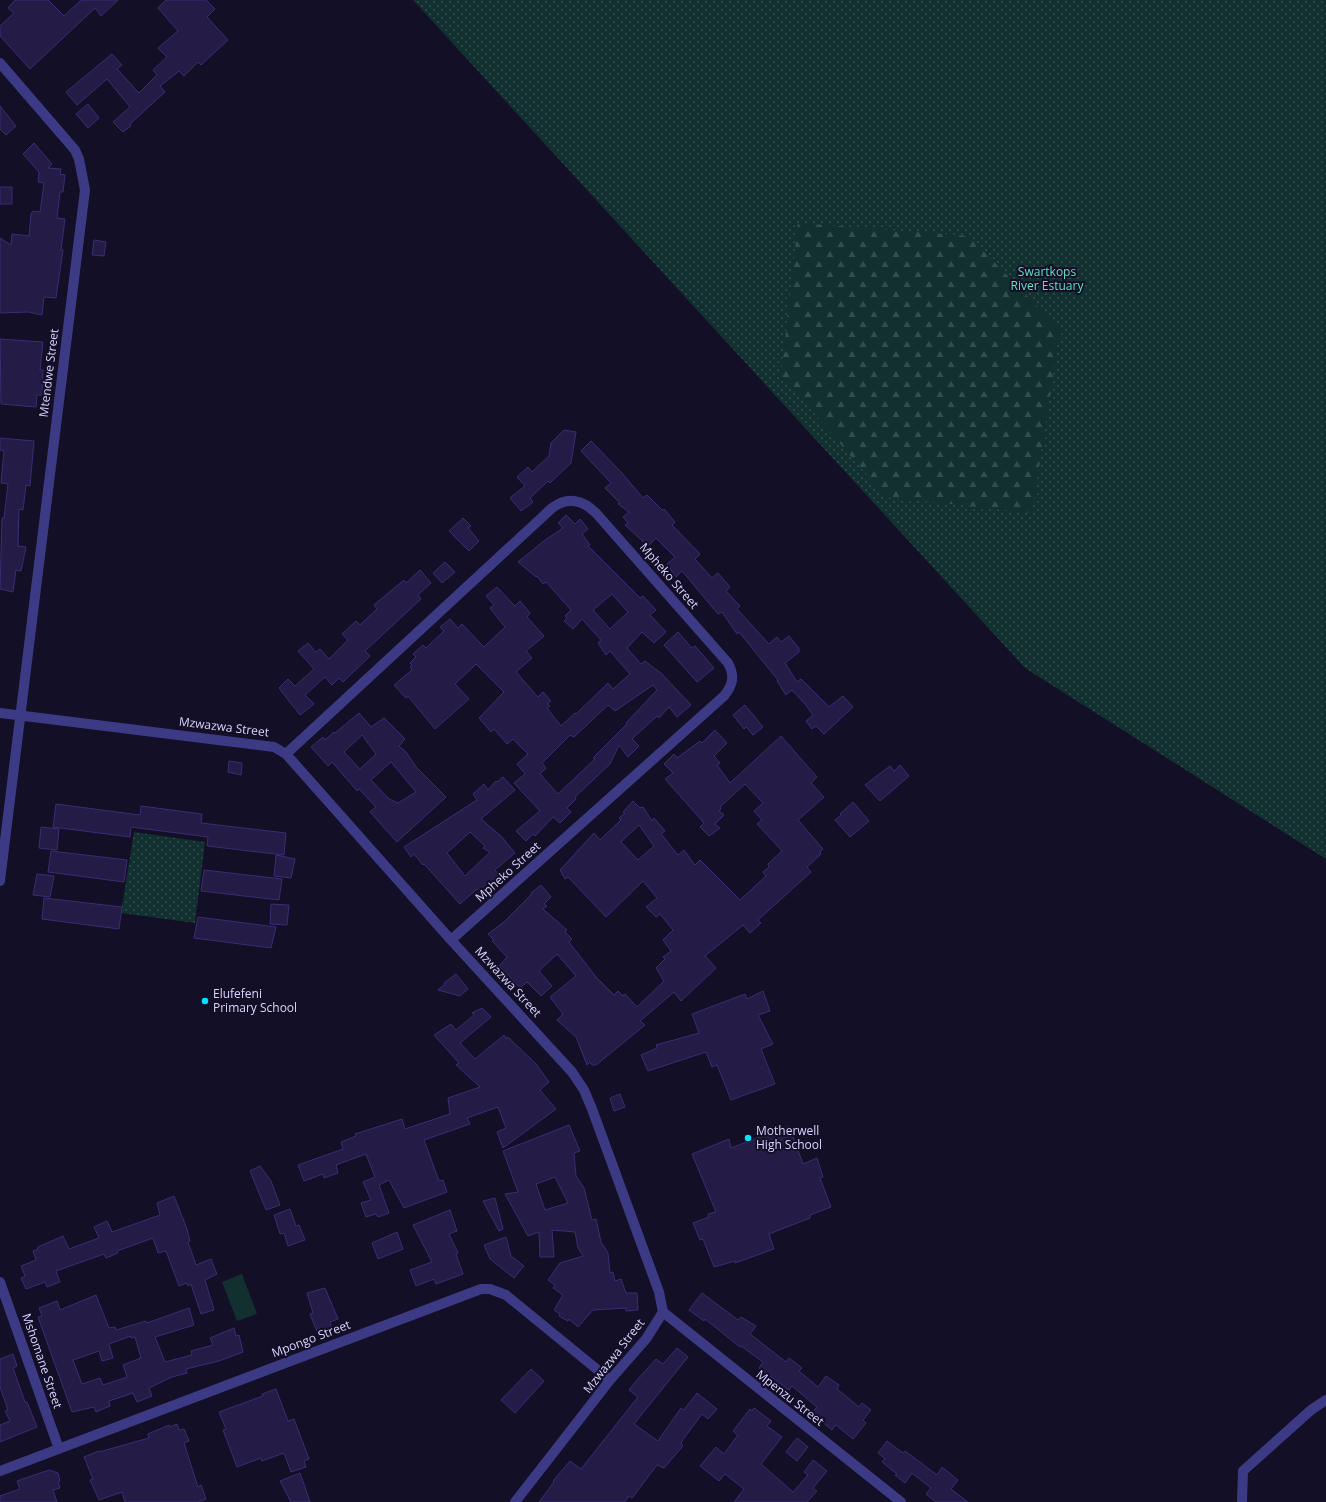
<svg xmlns="http://www.w3.org/2000/svg" width="1326" height="1502" font-family="'Open Sans',sans-serif">
  <style>
    .grass { fill: url(#grass-dots) }
    .forest { fill: url(#forest-firs) }
    .pitch { fill: #12302f }
    .building { fill: #241b47; stroke: #3b2d73; fill-rule: evenodd }
    .lines { fill: none; stroke-linecap: round; stroke-linejoin: round }
    .street { stroke: #3d3a85; stroke-width: 10 }
    .poi-dot { fill: #00e5ff; stroke: #130f26; stroke-width: 1.5 }
    .labels { text-anchor: middle; stroke-width: 4; stroke-linejoin: round; paint-order: stroke }
    .park-label { font-size: 12px; fill: #5fe0c0; stroke: #130f26 }
    .street-label { font-size: 12px; fill: #d9d4ff; stroke: #130f26 }
    .poi-label { font-size: 12px; fill: #d9d4ff; stroke: #130f26; text-anchor: start }
  </style>
  <defs>
    <pattern id="grass-dots" width="8" height="8" patternUnits="userSpaceOnUse"><rect width="8" height="8" fill="#12302f"/><path d="M2 2h.1M6 6h.1" fill="none" stroke="#344d4e" stroke-width="1.8" stroke-linecap="round"/></pattern>
    <pattern id="forest-firs" width="22" height="20" patternUnits="userSpaceOnUse"><rect width="22" height="20" fill="#12302f"/><path d="M5 1l3.5 6h-7zM16 11l3.5 6h-7z" fill="#344d4e"/></pattern>
  </defs>
  <rect width="100%" height="100%" fill="#130f26"/>
  <path class="grass" d="M413,0h913v859l-301,-191z
    M134,832l71,10 -10,81 -74,-10z"/>
  <path class="forest" d="M798,223l171,13 91,94 -28,183 -146,-16 -105,-122z"/>
  <path class="pitch" d="M242,1274l15,40 -20,7 -15,-39z"/>
  <path class="building" d="M15,0h33l16,16 17,-16h37l-17,16 -6,-8 -65,61 -30,-33v-10l14,-13 -6,-5z
    M166,0h40l9,9 -8,8 21,23 -27,25 -3,-3 -14,14 -5,-5 -19,15 5,6 -35,32 1,2 -8,6 -10,-10 17,-15 -23,-28 -30,26 -11,-13 46,-38 10,11 -5,4 22,24 18,-18 -4,-5 14,-13 -9,-9 20,-17 -20,-23z
    M88,104l11,14 -11,10 -12,-14z
    M0,106l16,20 -10,9 -6,-6z
    M34,143l18,21 -4,4 13,1 -1,5 5,1 -2,17h-3l-3,26 8,1 -4,31h2l-7,48 -12,-1 -2,18 -14,-3 -28,1v-75l11,7 1,-11 17,2 2,-22 2,-3 7,1 4,-29 -6,-1 1,-10 -16,-18z
    M0,187h12v17h-12z
    M94,240l12,2 -2,14 -12,-1z
    M0,339l43,3 -3,28h3l-1,25h-5l-1,12 -35,-3z
    M564,430l12,2 -5,31 -21,20 -2,-2 -18,17 3,4 -12,9 -11,-13 15,-12 -8,-9 11,-10 4,5 17,-16 2,-13z
    M0,438l34,3 -4,45 -4,-1 -3,25 -4,-1 -1,37 8,1 -5,24 -5,-1 -3,22 -13,-3 2,-71h2l4,-34 -7,-1 3,-32 -4,-1z
    M591,441l30,31 22,26 4,-3 15,15 2,-1 11,13 -3,3 28,29 -5,5 17,19 6,-5 12,14 -4,4 14,15 -3,3 32,35 8,-7 4,5 8,-6 10,12v4l-14,11 12,19 4,-3 28,28 14,-11 10,11 -29,27 -8,-8 -4,3 -6,-8 7,-6 -8,-11 -13,-14 -6,5 -9,-14 1,-1 -39,-48 -2,2 -15,-22 -4,2 -36,-43 -6,6 -9,-13 8,-7 -19,-19 -8,8 -23,-21 3,-2 -5,-6 6,-5 -11,-8 2,-1 -15,-15 6,-5 -30,-32z
    M566,515l9,9 5,-5 8,10 -6,5 8,11 -2,1 52,52 3,-2 13,14 -6,5 16,17 -12,11 -12,-11 -15,16 14,16 4,-3 17,13 29,31 -14,12 -8,-10 -10,11 -2,-2 -25,23 7,7 -11,11 -9,-12 -9,19 -35,33 1,2 -9,9 4,4 -11,11 -7,-6 -18,19 -2,-2 -7,7 -10,-10 24,-20 -26,-28 11,-9 -8,-10 11,-10 -15,-15 -6,5 -13,-15 -3,3 -12,-14 25,-26 -28,-28 -21,20 14,15 -34,30 -27,-33 -2,2 -12,-13 18,-15 -2,-3 2,-2 -2,-2 6,-6 -3,-3 10,-9 3,3 18,-17 -4,-4 10,-8 8,9 4,-4 22,23 21,-20 -15,-19 4,-3 -8,-9 11,-9 18,19 5,-5 10,12 -3,4 17,19 -18,15 6,7 -16,14 22,25 5,-5 8,9 -4,3 3,2 -3,2 14,18 14,-13 1,1 32,-31 5,6 17,-15 -20,-23 -4,4 -8,-12 3,-3 -19,-21 -9,10 -9,-8 3,-3 -2,-2 6,-6 -25,-28 -3,2 -6,-8 -1,1 -18,-15 27,-22 18,-12 -5,-5zM612,594l16,18 -18,17 -17,-19zM653,685l4,5 -31,33 1,1 -34,34 2,1 -37,35 -18,-20 6,-6 -4,-5 28,-28 4,2 34,-32 7,6z
    M463,518l8,8 -3,2 11,13 -10,10 -20,-20z
    M445,562l10,10 -13,11 -9,-10z
    M420,570l11,13 -13,12 3,4 -56,52 5,5 -27,26 -4,-4 -7,7 -7,-8 -20,18 9,9 -14,11 -21,-27 9,-9 7,7 19,-17 -16,-18 10,-8 8,9 4,-3 9,10 19,-19 -6,-6 14,-13 4,4 17,-16 -3,-4 30,-25 2,3z
    M678,632l14,16 3,-2 19,22 -17,14 -33,-37z
    M745,705l18,22 -10,8 -7,-8 -2,2 -11,-14z
    M359,713l12,14 13,-9 21,21 -6,7 7,6 11,16 29,29 -49,45 -27,-30 6,-5 -17,-18 -2,2 -25,-29 -4,4 -17,-19 12,-10 2,3 9,-8 1,1zM362,735l14,19 -16,15 -16,-17zM391,762l25,30 -18,11 -9,-4 -18,-19z
    M715,730l12,13 -13,13 6,7 -3,2 13,18 51,-47 36,41 -6,6 13,14 -26,23 25,29 -3,3 1,2 -14,13 4,5 -53,48 3,3 -11,10 -7,-8 -38,31 11,12 -35,33 -7,-9 -34,29 5,4 -49,40h-4l-2,-3 -3,3 -11,-28 -19,-17 6,-6 -13,-17 26,-21 -19,-22 -18,17 13,15 -11,10 -14,-14 -7,6 -21,-22 8,-9 -15,-16 2,-1 -6,-6 17,-13 26,-26v-2l10,-8 10,12 -7,7 3,2 -4,3 24,21 -2,2 7,7 -3,3 27,35 18,18 4,-4 5,5 2,-2 12,13 27,-26 -8,-13 9,-9 -2,-2 8,-6 -8,-11 10,-10 -13,-16 -4,3 -10,-10 11,-9 -14,-17 -37,36 -38,-40 -3,2 -5,-9 34,-37 6,7 21,-20 -2,-2 6,-5 -2,-1 10,-11 7,7 3,-1 9,14 2,-3 11,13 -4,3 17,21 6,-5 11,15 5,-5 40,40 26,-24 -3,-4 6,-5 -1,-3 14,-13 -25,-27 5,-4 -8,-9 9,-8 -18,-19 -25,23 1,2 -2,2 5,4 -9,9 5,4 -11,8 -9,-9 4,-4 -39,-44 8,-6 -9,-9 10,-10 3,4 23,-17 2,2zM639,825l15,21 -16,14 -17,-18z
    M229,761l13,2 -1,12 -13,-3z
    M900,765l9,11 -29,25 -15,-16 25,-19 4,5z
    M503,777l12,13 -34,29 21,18 13,16 -20,17 6,8 -12,13 -6,4 -6,-6 -17,15 -36,-40 -1,1 -9,-11 -3,3 -7,-10 73,-47 -4,-6 11,-10 4,6 8,-9 1,1zM470,832l15,14 -2,2 7,4 -25,24 -18,-23z
    M853,802l16,19 -19,16 -15,-17 6,-5 -1,-1z
    M56,804l84,11 1,-9 61,8 -1,9 85,10 -2,22 -77,-9 1,-9 -77,-10 -1,10 -77,-10z
    M41,827l18,2 -2,21 -18,-2z
    M51,851l76,9 -3,22 -76,-10z
    M276,855l19,4 -4,19 -17,-2z
    M204,870l78,9 -3,21 -78,-9z
    M37,874l17,2 -4,21 -17,-2z
    M44,898l78,9 -3,22 -77,-10z
    M271,904l18,1 -2,20 -17,-1z
    M198,917l78,10 -5,21 -77,-10z
    M456,974l12,15 -8,7 -22,-6 7,-6 -1,-1z
    M763,991l7,20 -12,4 15,29 -12,5 14,35 -44,16 -14,-35 -5,2 -6,-15 -58,19 -7,-16 16,-7 -1,-3 43,-12 -7,-19 53,-20 2,5z
    M482,1008l9,9 -31,26 15,16 29,-24 3,4 1,-2 28,27 13,18 -9,8 16,19 -53,39 -6,-16 9,-4 -8,-21 -31,11 3,6 -46,16 15,41 4,-1 4,12 -43,16 -15,-28 -10,5 10,28 -11,4 -2,-3 -10,3 -5,-14 10,-3 -8,-18 12,-5 -9,-23 -30,11 2,8 -14,5 -1,-4 -19,7 -6,-16 45,-16 -2,-7 15,-6 -1,-2 47,-15 3,10 45,-15 -2,-16 32,-11 -24,-22 3,-2 -25,-28 17,-11 5,6 18,-15 -2,-2z
    M620,1094l5,13 -11,4 -4,-13z
    M569,1125l11,26 -6,2 2,23 8,12 8,32 4,-1 5,23 7,11 2,20 3,-1 2,9 6,-2 5,14h11l1,17 -12,1v-3l-33,2 -15,17 -9,-8 -1,2 -9,-5 1,-2 -6,-4 9,-15 -10,-7 2,-3 -7,-5 12,-17 23,-7 -5,-8 -3,-16 -23,-2 2,27h-14l-1,-25 -11,4 -23,-42 13,-2 -15,-41zM555,1177l13,26 -23,7 -9,-26z
    M789,1126l14,38 14,-6 6,19 -3,1 11,29 -21,8v3l-41,16 5,15 -39,14v-2l-21,6 -11,-28 -3,1 -7,-17 16,-6 -1,-3 8,-2 -24,-58 37,-15 2,9z
    M260,1166l11,15 9,24 -14,5 -16,-39z
    M174,1196l13,33 3,12 -2,1 8,23 15,-6 6,15 -12,6 9,30 -13,4 -10,-30 -3,2 -1,-3 -8,3 -13,-35 -8,2 -5,-15 -36,13 1,2 -12,5 -2,-4 -48,17 4,11 -13,5 -2,-5 -19,7 -5,-11 4,-2 -4,-10 15,-6 -3,-9 5,-2v-2l25,-11 6,13 30,-11 -5,-11 13,-6 5,11 48,-17 -3,-12z
    M495,1198l8,31 -4,2 -16,-30z
    M290,1209l6,17 3,-1 6,15 -17,6 -4,-13 -4,1 -6,-19z
    M450,1210l7,21 -8,3 9,19 -2,1 7,20 -27,10 -2,-5 -18,7 -6,-16 22,-8 -19,-37z
    M397,1232l6,17 -25,10 -6,-16z
    M506,1237l5,19 13,10 -10,12 -24,-19 -6,-14z
    M325,1288l13,31 -8,3 2,8 -14,4 -8,-20 3,-1 -6,-20z
    M702,1293l36,27 3,-3 15,9 -6,8 36,28 3,-4 13,10 -3,3 19,16 8,-11 13,9 -2,4 22,18 3,-4 9,7 -8,10 3,3 -13,16 -17,-14 -4,5 -12,-10 -2,3 -9,-7 8,-9 -25,-21 -3,4 -30,-22 4,-6 -22,-16 -1,1 -35,-28 -1,2 -15,-11z
    M96,1295l13,33 6,-1 1,3 30,-9 1,2 42,-15 5,17 -39,12 10,25 27,-7 -1,-4 22,-6 -3,-7 24,-10 2,8 3,-1 4,17 -24,9 -33,8 1,4 -15,4 -23,11 3,8 -15,6 -4,-9 -24,8 1,5 -14,6 -2,-5 -22,5 -34,-95 4,-1 -3,-8 18,-7 3,9zM131,1336v2l4,-1 6,21 -18,7 4,12 -24,8 -3,-7 -18,6 -9,-24 26,-9 3,10 11,-3 -4,-14z
    M677,1348l11,9 -54,67 24,17 23,-33 3,2 13,-17 20,16 -9,10 -6,-5 -20,27 -1,3 2,2 -19,22 -7,-3 -25,33 -3,-2 -4,6h-86l15,-20 -1,-1 17,-20 11,8 57,-72 -9,-7 8,-10 19,-21 7,5z
    M13,1354l4,12 -4,2 12,34h2l10,25 -37,15v-17l10,-4 -5,-10 3,-1 -8,-23v-28z
    M531,1369l13,12 -29,32 -14,-13z
    M276,1389l12,32 6,-2 15,40 -5,2 2,6 -15,5 -7,-19 -22,8 -1,-3 -24,9 -14,-37 3,-1 -7,-17 44,-16 -1,-2z
    M754,1408l17,13 -4,5 15,11 -21,27 32,28 15,-17 -4,-3 9,-12 14,11 -14,17 4,3 -10,11h-73l10,-13 -19,-15 -6,7 -19,-15 16,-19 8,7 14,-19 -5,-4 17,-22 2,2z
    M177,1424l2,6 5,-1 5,12 -5,2 14,44 3,-2 5,14 -8,3h-73l-3,-10 -23,8 -9,-20 3,-1 -9,-22 15,-6v1l50,-14 -1,-4 21,-9 1,2z
    M797,1438l11,9 -11,14 -11,-9z
    M887,1441l16,12 2,-2 32,24 5,-8 16,13 -7,9 17,13h-32l-10,-8 5,-6 -19,-15 -7,10 -10,-8 2,-1 -15,-12 3,-3 -7,-6z
    M49,1470l9,3 2,8 -2,1 2,6 -7,2 4,12h-57v-6l20,-7 -3,-8z
    M300,1473l5,14 5,15h-19l-11,-21z"/>
  <g class="lines">
    <path class="street" d="M0,63l75,87 4,9 6,31 -85,691
      M0,713l274,34 12,7 165,186 121,132 12,18 8,19 67,183 4,20 -17,27 -36,41 -95,122
      M286,754l266,-246c16,-12 31,-8 44,5l132,150c7,13 5,22 -4,33l-273,244
      M0,1282l59,167
      M663,1312l238,190
      M0,1471l481,-182h9l16,6 104,85
      M1242,1502l1,-31 68,-61 15,-10"/>
  </g>
  <g class="poi-dot">
    <circle cx="205" cy="1001" r="4"/>
    <circle cx="748" cy="1138" r="4"/>
  </g>
  <g class="labels">
    <g class="park-label">
      <text x="1047" y="276">Swartkops<tspan x="1047" dy="14">River Estuary</tspan></text>
    </g>
    <g class="street-label">
      <text transform="translate(49 373) rotate(-83)" y="4">Mtendwe Street</text>
      <text transform="translate(669 576) rotate(49)" y="4">Mpheko Street</text>
      <text transform="translate(224 727) rotate(7)" y="4">Mzwazwa Street</text>
      <text transform="translate(508 872) rotate(-42)" y="4">Mpheko Street</text>
      <text transform="translate(508 982) rotate(47)" y="4">Mzwazwa Street</text>
      <text transform="translate(311 1339) rotate(-21)" y="4">Mpongo Street</text>
      <text transform="translate(614 1356) rotate(-52)" y="4">Mzwazwa Street</text>
      <text transform="translate(42 1361) rotate(71)" y="4">Mshomane Street</text>
      <text transform="translate(790 1398) rotate(38)" y="4">Mpenzu Street</text>
    </g>
    <g class="poi-label">
      <text x="213" y="998">Elufefeni<tspan x="213" dy="14">Primary School</tspan></text>
      <text x="756" y="1135">Motherwell<tspan x="756" dy="14">High School</tspan></text>
    </g>
  </g>
</svg>
